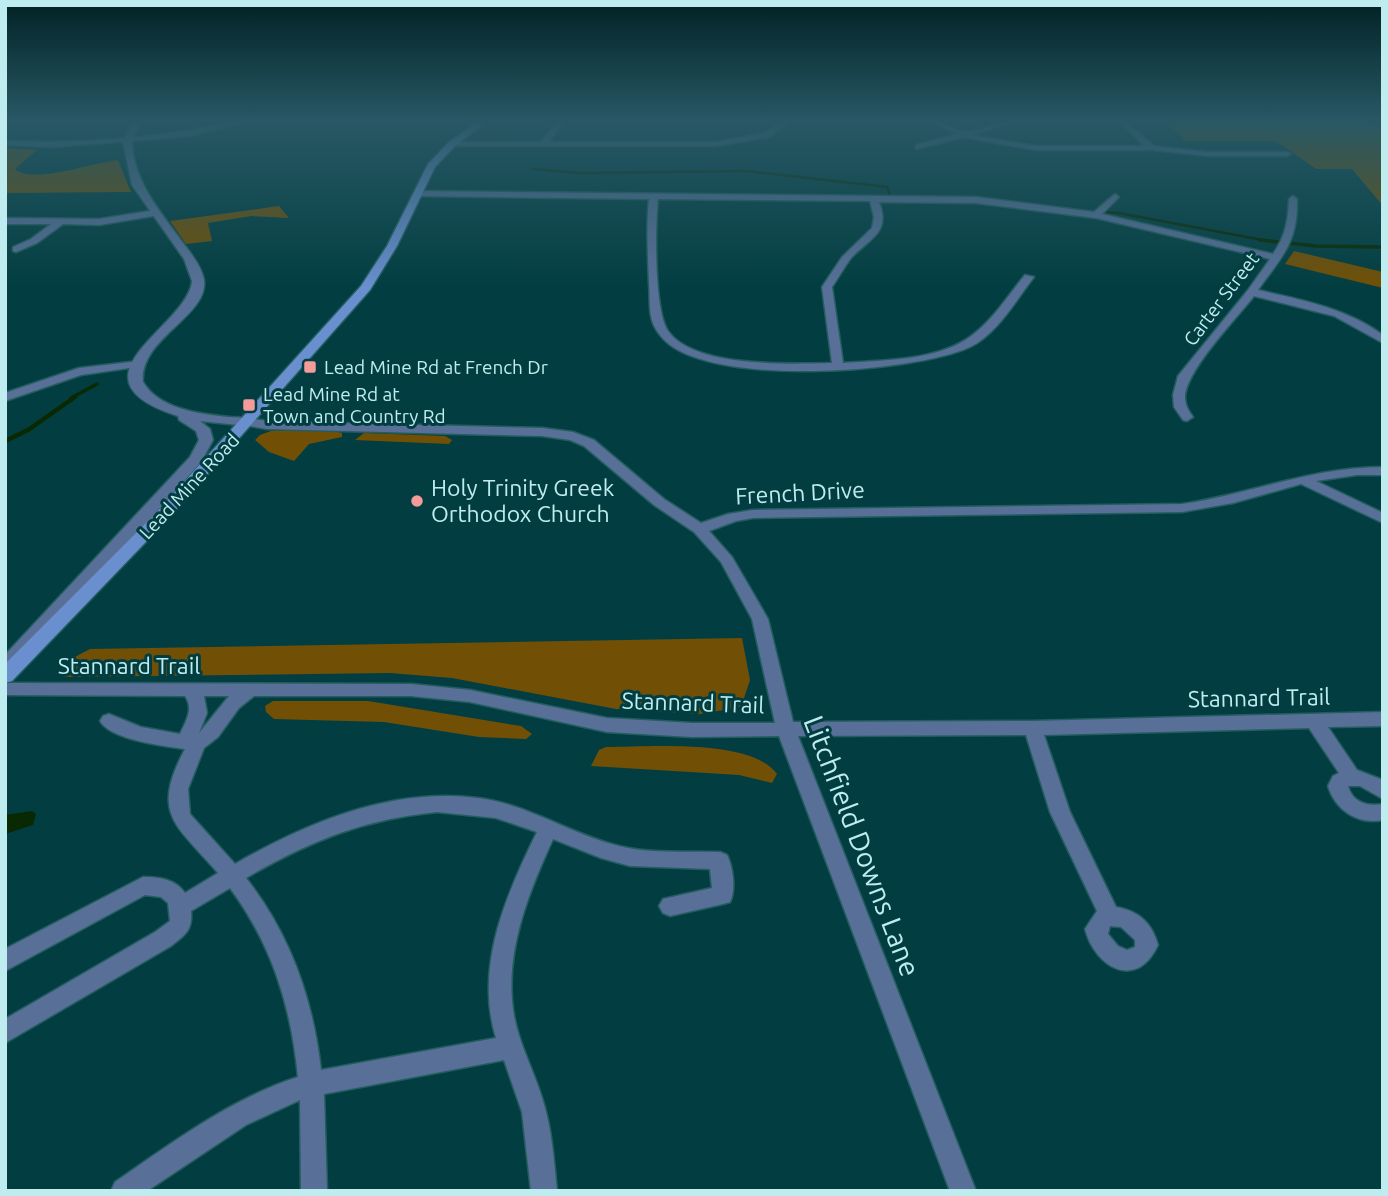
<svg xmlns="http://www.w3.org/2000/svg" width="1388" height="1196" font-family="Ubuntu,sans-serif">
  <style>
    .green { fill: #715005 }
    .water { fill: #092903 }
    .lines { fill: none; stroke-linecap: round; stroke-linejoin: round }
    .stream-far2 { stroke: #092903; stroke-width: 2.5 }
    .stream-far1 { stroke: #092903; stroke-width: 3.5 }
    .stream { stroke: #092903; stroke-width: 4.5 }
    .minor-casing { stroke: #245d60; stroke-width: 3 }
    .tertiary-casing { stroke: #245d60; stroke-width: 3 }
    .secondary-casing { stroke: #245d60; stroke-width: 3 }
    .minor { fill: #587097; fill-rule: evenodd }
    .tertiary { fill: #587097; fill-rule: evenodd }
    .secondary { fill: #698fce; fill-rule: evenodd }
    .poi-dot { fill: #f59b9a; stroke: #023e41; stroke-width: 2.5 }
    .labels { text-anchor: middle; stroke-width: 6; stroke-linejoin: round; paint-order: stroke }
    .far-street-label { font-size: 19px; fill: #bfecee; stroke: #023e41 }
    .far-poi-label { font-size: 19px; fill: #bfecee; stroke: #023e41; text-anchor: start }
    .poi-label { font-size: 23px; fill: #bfecee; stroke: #023e41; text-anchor: start }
    .street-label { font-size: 23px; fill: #bfecee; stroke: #023e41 }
    .near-street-label { font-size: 28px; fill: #bfecee; stroke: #023e41 }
  </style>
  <rect width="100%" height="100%" fill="#023e41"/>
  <path class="green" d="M1148,120h220l15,10v76l-31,-37h-36l-40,-28h-90l-25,-21z
    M5,148l32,2 -22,19c18,16 79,-7 103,-9l13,32 -126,1z
    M279,206l10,12 -38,-2 -43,7 4,18 -26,3 -16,-23z
    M1294,251l89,21v16l-98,-24z
    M271,431h64l7,2v4l-33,7 -15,17 -25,-9 -14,-12 5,-5z
    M364,433l81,3 7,4 -3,4 -94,-4z
    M742,638l8,42 -9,27 -41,7 -84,-5 -164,-31 -62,-5 -326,4 7,-18 19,-10z
    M273,701h95l153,25 11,8 -6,5 -47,-2 -95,-15 -110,-3 -8,-7 -1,-6z
    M606,747c42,0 145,-9 171,27l-5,9 -33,-8 -148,-9 8,-16z"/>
  <path class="water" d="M32,811l4,3 -3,11 -28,9v-19z"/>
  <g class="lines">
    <path class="stream-far2" d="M533,169l48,4 166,-2 140,16 3,8 6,3
      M1045,211l39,4
      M1100,212l19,1 154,29"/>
    <path class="stream-far1" d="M1260,240l56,6 67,1
      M71,398l26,-14"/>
    <path class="stream" d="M5,441l23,-11 47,-33"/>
    <g class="minor-casing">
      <path id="minor" d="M240,120h11l-61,16 -137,11 -48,-2v-4c78,3 159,-3 235,-21z
        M558,120h7l-16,22h167l48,-9 21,-13h8l-24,17 -53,9h-264l-4,-2 4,-2h89z
        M926,120c15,-1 24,10 38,11 15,2 38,-11 55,-11l-47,15 63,11h110l-24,-22 3,-4 30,26 54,6h79l4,2 -4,2h-79l-56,-6h-117l-71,-13 -48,12v-4l41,-11z
        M417,191l559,6 118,15 21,-18 4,3 -17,17 171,40c13,-19 15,-33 16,-55l4,-3 4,3c1,44 -15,57 -39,91 44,10 88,18 125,45v8l-49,-27 -80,-20c-17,22 -68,74 -69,101 0,8 3,13 8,20l-6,4 -4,-1 -9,-13 -1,-12 5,-19 70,-86 22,-31 -174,-41 -120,-15 -97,-1c12,31 -9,36 -28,56 -7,9 -12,19 -19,29l11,76c42,-3 99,-2 132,-30 20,-16 34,-39 50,-58l9,2c-18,23 -37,57 -64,70 -55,26 -272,42 -310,-12 -4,-5 -8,-12 -9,-19 -2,-10 -1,-21 -2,-32 -1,-28 -3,-56 0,-85l-235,-3 -1,-2zM658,199l212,2 4,16 -2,11 -30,29 -20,30 10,76c-41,1 -138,5 -164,-32 -14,-21 -13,-104 -10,-132z
        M156,210l4,3 -1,2 -60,10 -36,-1 -26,19 -21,9 -3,-1v-4l18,-8 20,-15h-46v-6l94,1z
        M139,361l4,1v4l-62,9 -76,26v-8l74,-25z
        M248,418l19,3 275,7 31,4 21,8 70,59 37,24 27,-9 25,-4 429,-6c68,-10 131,-37 201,-37v8h-26l-41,6 67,32v10l-82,-39 -68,19 -51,9 -429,6 -17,3 -27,10 23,26 36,62 25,103 240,-1 350,-9v14l-55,1 29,43 26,10v19l-23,-13h-12c4,16 19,21 35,18v16c-25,5 -48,-10 -55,-34l5,-10 6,-3 -30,-45 -265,7 26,77 46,95c23,4 36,16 42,38 -21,46 -63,23 -73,-16l12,-18 -47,-99 -24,-77 -228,1 178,455h-26l-171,-455 -87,1 -85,-5 -137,-30 -59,-6h-157l-15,12 -21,29 -14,11 -16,41 2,25 45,50c73,-42 157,-77 243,-66 50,6 92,36 141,48 32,8 68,5 101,6l7,3c6,12 9,35 3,47l-7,2 -53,12 -7,-3 -4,-7 4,-7 49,-11 -2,-19 -80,-3 -29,-8 -48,-19c-24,53 -48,111 -40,170 4,32 21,61 30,92 9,29 11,60 14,90h-26l-9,-79 -18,-52 -180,34 3,97h-26l-1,-91 -54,25 -99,66h-36l4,-9c58,-40 115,-83 183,-105 -7,-71 -26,-132 -68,-189l-39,23c2,19 -6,24 -20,35l-166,97v-24l150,-87 15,-11 -2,-18 -7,-6 -16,-2 -140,76v-22l138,-72c16,0 32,2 42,16l33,-20c-42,-49 -68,-58 -33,-124 -21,-3 -74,-9 -85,-28l3,-5 6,-2 32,13 39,7c6,-13 14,-25 5,-38l-180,-1v-12l406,1 59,6 137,28 85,5h83l-23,-104 -31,-57 -27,-30 -40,-27 -70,-59 -14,-6 -28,-4 -275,-7 -23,-4 -2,-3zM204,696h25l-30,37 8,-20zM437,812l59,6 41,14c-31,63 -63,135 -41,206l-175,32c-8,-71 -31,-136 -75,-192 63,-37 119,-59 191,-66zM1110,926l11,1 14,13v7l-8,3 -9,-4 -10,-12z"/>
    </g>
    <g class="tertiary-casing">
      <path id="tertiary" d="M134,120h8c-3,7 -10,17 -10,24 2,40 32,72 54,103 7,9 16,21 18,33 5,36 -65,58 -61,102 16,27 56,32 86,35 9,1 19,-1 26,5l-7,4 -48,-5 10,8 3,11 -12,22 -183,204h-13v-11l185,-198 9,-17 -3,-9 -17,-11 -1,-4c-118,-38 10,-89 14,-135l-8,-22 -52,-74 -9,-43z"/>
    </g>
    <g class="secondary-casing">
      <path id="secondary" d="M480,120h9l-34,26 -20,21 -38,79 -27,44 -204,231 -154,160 -7,2v-19l149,-149 207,-229 26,-40 41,-82 21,-22z"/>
    </g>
    <use href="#minor" class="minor"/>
    <use href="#tertiary" class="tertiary"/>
    <use href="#secondary" class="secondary"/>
  </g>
  <linearGradient id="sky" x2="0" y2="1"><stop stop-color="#012224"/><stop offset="0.42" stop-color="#285865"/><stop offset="1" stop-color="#285865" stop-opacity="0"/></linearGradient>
  <rect width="1388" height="287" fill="url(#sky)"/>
  <g class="poi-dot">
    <rect x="303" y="360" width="14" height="14" rx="3.5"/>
    <rect x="242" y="398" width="14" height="14" rx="3.5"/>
    <circle cx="417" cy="501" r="7"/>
  </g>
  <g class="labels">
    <g class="far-street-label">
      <text transform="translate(1221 299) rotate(-53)" y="7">Carter Street</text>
      <text transform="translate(189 486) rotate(-47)" y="7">Lead Mine Road</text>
    </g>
    <g class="far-poi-label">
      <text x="324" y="374">Lead Mine Rd at French Dr</text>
      <text x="263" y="401">Lead Mine Rd at<tspan x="263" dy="22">Town and Country Rd</tspan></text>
    </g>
    <g class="poi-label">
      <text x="431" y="496">Holy Trinity Greek<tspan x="431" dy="26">Orthodox Church</tspan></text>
    </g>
    <g class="street-label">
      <text transform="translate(800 493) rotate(-3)" y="8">French Drive</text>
      <text x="129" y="674">Stannard Trail</text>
      <text transform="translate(1259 698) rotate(-1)" y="8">Stannard Trail</text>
      <text transform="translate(693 703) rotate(2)" y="8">Stannard Trail</text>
    </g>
    <g class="near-street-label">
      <text transform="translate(862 846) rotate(69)" y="10">Litchfield Downs Lane</text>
    </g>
  </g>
  <rect width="1388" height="1196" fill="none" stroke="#bfecee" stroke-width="14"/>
</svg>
